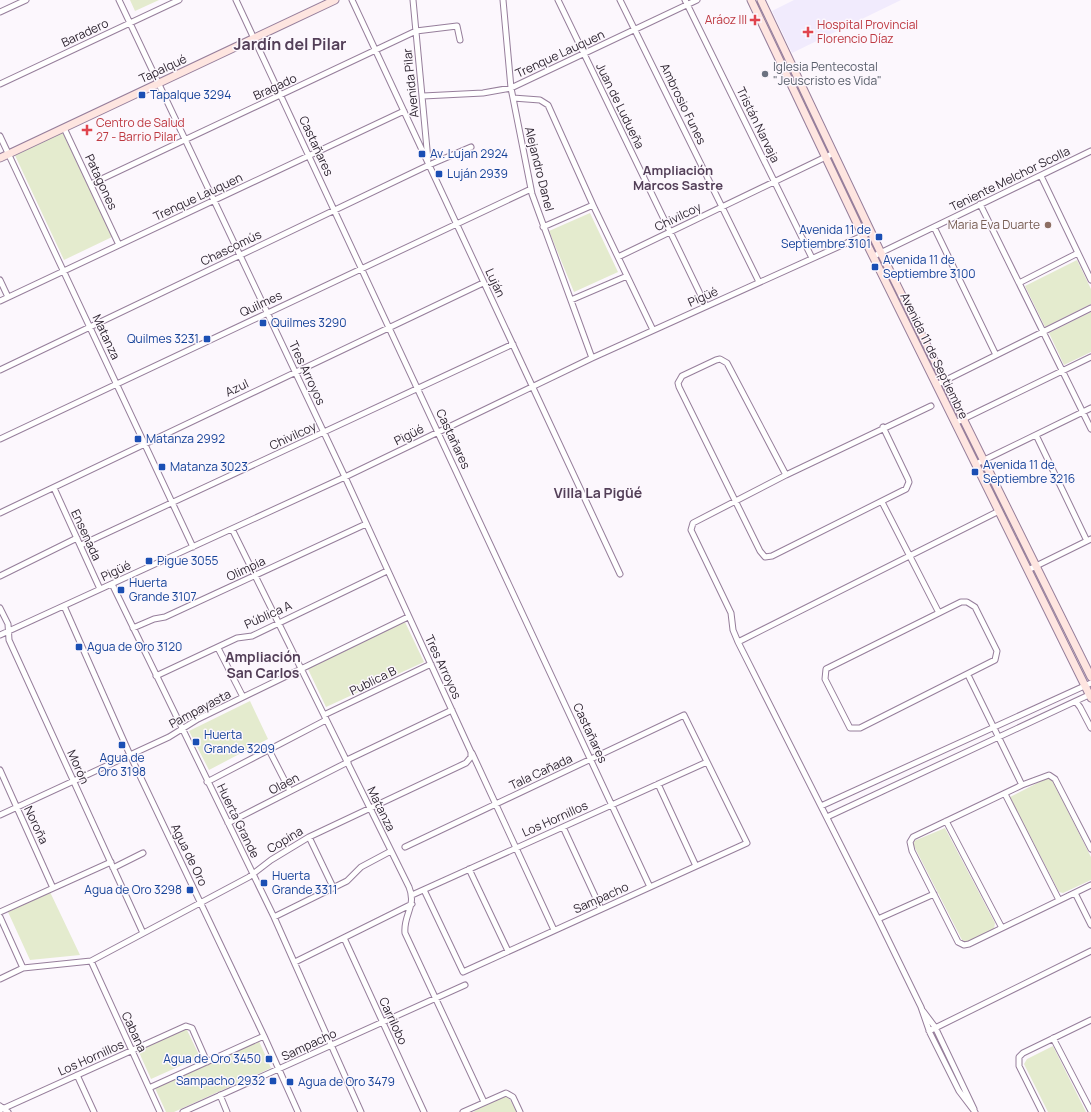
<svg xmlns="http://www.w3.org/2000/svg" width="1091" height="1112" font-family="Manrope,sans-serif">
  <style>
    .medical { fill: #f1ebfd }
    .green { fill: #e4ebce }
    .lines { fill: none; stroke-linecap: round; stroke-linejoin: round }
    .street-casing { stroke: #967e9b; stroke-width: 7 }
    .secondary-casing { stroke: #967e9b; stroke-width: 9 }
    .street { stroke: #fff; stroke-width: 5 }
    .secondary { stroke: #fee5e0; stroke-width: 7 }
    .health-dot { fill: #e0444e; stroke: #fcf7fd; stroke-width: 1.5 }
    .worship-dot { fill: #6b7280; stroke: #fcf7fd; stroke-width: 1.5 }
    .transit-dot { fill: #1a4fb4; stroke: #fcf7fd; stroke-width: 1.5 }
    .education-dot { fill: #8d6e63; stroke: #fcf7fd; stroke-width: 1.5 }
    .labels { text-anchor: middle; stroke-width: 3; stroke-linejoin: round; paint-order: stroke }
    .health-label { font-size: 12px; fill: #be3a42; stroke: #fcf7fd; text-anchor: start }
    .street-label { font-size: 12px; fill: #2e2531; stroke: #fcf7fd }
    .worship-label { font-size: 12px; fill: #5b616d; stroke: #fcf7fd; text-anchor: start }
    .transit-label { font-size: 12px; fill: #164399; stroke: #fcf7fd; text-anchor: start }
    .education-label { font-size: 12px; fill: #785e54; stroke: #fcf7fd; text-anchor: end }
    .neighbourhood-label { font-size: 13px; font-weight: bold; fill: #533f58; stroke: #fcf7fd }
    .quarter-label { font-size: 14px; font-weight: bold; fill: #533f58; stroke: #fcf7fd }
    .district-label { font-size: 16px; font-weight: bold; fill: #533f58; stroke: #fcf7fd }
  </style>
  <rect width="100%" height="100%" fill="#fcf7fd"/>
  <path class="medical" d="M794,0h107l-109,53 -20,-42z"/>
  <path class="green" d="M130,0h29l-24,11z
    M61,129l51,108 -48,23 -51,-109z
    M590,213l28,59 -44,20 -25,-61z
    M1077,260l14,29v15l-46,23 -20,-41z
    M1091,312v40l-27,13 -15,-32z
    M405,622l19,40 -98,45 -19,-40z
    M250,701l18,38 -59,31 -20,-39z
    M1047,778l5,2 39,77v23l-28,13 -4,-1 -49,-95z
    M945,828l50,95 -1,6 -27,13 -5,-2 -48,-94v-5z
    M50,892l30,63 -50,5 -22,-48z
    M186,1028l14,29 -49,22 -13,-29z
    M258,1039l13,29 -97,44h-8l-12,-26z
    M1053,1046l33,66h-38l-24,-48 3,-5z
    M506,1093l11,19h-44z"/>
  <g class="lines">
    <g class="street-casing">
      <path id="street" d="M236,0l414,887
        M352,0l268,574
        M413,0l15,160
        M503,0l8,88 21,106 60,164
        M558,0l148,306
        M620,0l139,282
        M685,0l127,258
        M0,12l26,-12
        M0,84l179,-84
        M423,96l60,-3 28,-5 186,-88
        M513,98l27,2 8,5 45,100 60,125
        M64,128l55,117
        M0,136l193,411
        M1041,176l50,104
        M91,184l325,-153 41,-5 3,14
        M980,204l111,225
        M543,227l50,-22
        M934,227l62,128
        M874,256l217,-105
        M618,257l216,-104
        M0,280l8,17
        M1019,283l59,-30
        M571,300l56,-24
        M0,301l404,-190
        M0,370l429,-205 42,-18
        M936,385l155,-77
        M955,423l136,-66
        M1036,435l51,106
        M0,439l531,-250
        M976,464l115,-56
        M786,475l-59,-112 -7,-4 -4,1 -34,16 -4,7 1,4 81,164 5,6 7,-1 134,-67 3,-7 -1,-3 -25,-52
        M54,488l46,101
        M882,502l57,111
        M0,513l483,-230
        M232,529l177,358c8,19 -6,28 -4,46l79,169
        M81,545l432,-201
        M1028,570l63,-31
        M0,576l77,-38
        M112,584l162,333 87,195
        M961,602h6l8,5 22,44 -2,9 -135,68h-10l-25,-49 1,-10z
        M64,606l66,149 134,281 34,76
        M0,608l8,16 1,16 134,293
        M133,628l21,-9 11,-2 201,-93
        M0,635l345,-158 247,-119 279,-126
        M738,642l-5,-12 -2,-17 -40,-83 2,-7 93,-48 145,-69
        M218,648l25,49
        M968,675l54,110
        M156,676l81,-38 15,-2 135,-65
        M1076,702l4,5 11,21
        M324,715l107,-51
        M269,750l21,41
        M472,753l82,177
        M347,760l105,-50
        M0,770l53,118
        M207,782l119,-62
        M658,784l38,82
        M1005,794l54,106
        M821,806l270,-123
        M0,815l169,-78 29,-18 210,-102
        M827,817l264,-123
        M946,821l56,107
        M228,823l120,-61
        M563,827l38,82
        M309,837l24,50
        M405,847l279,-132 63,128 -284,129 -39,-82
        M1091,849l-36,-70 -6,-4 -27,10 -109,52 -3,5 2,9 46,91 6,3 5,-1 122,-59
        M113,868l30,-15
        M469,869l39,82
        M1075,893l16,32
        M412,895l295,-133
        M0,912l111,-50
        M0,917l23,51
        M274,917l73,-36 14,-14 30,-16
        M878,919l56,-25
        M344,938l80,174
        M91,961l69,151
        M295,962l117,-58
        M0,979l23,-11 68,-7 158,-84 22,-17 38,-23 157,-74 5,-6v-5l-126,-275 -226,-477
        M923,1011l12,16 39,82
        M929,1031l162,-80
        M1053,1038l38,73
        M77,1075l17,37
        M149,1088l115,-52
        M220,1095l7,17
        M0,1106l8,6
        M0,1110l186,-84 6,2 15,34
        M183,1112l282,-127
        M463,1112l43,-19 7,4 7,15
        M975,1112l-16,-21 -29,-58 -9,-26 -43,-88 -140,-277 261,-131
        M1042,1112l-23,-46v-9l4,-4 68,-33"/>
    </g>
    <g class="secondary-casing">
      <path id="secondary" d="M751,0l112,236 228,462
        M761,0l120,253 210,424
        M0,158l335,-158"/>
    </g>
    <use href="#street" class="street"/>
    <use href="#secondary" class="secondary"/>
  </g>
  <g class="health-dot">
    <path d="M753 14h4v4h4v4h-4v4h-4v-4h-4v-4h4z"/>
    <path d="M806 26h4v4h4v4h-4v4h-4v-4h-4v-4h4z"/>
    <path d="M85 124h4v4h4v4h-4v4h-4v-4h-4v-4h4z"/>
  </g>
  <circle class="worship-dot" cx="765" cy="74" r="4"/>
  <g class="transit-dot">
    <rect x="138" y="91" width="8" height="8" rx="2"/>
    <rect x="418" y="150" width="8" height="8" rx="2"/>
    <rect x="435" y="170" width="8" height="8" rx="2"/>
    <rect x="875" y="233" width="8" height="8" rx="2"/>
    <rect x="871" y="263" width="8" height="8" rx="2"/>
    <rect x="259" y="319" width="8" height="8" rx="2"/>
    <rect x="203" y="335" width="8" height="8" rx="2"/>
    <rect x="134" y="435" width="8" height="8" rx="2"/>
    <rect x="158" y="463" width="8" height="8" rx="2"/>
    <rect x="971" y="468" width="8" height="8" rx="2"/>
    <rect x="145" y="557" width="8" height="8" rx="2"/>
    <rect x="117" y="586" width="8" height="8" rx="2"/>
    <rect x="75" y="643" width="8" height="8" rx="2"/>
    <rect x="192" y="738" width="8" height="8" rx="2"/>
    <rect x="118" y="741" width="8" height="8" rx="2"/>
    <rect x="260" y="879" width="8" height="8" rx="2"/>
    <rect x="186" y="886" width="8" height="8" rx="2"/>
    <rect x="265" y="1055" width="8" height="8" rx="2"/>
    <rect x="269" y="1077" width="8" height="8" rx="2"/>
    <rect x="286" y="1078" width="8" height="8" rx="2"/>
  </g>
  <circle class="education-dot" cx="1048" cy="225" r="4"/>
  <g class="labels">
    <g class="health-label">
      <text x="747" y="24" text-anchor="end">Aráoz III</text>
      <text x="817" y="29">Hospital Provincial<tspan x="817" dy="14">Florencio Díaz</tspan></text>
      <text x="96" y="127">Centro de Salud<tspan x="96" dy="14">27 - Barrio Pilar</tspan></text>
    </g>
    <g class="street-label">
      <text transform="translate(85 33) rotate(-25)" y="4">Baradero</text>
      <text transform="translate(560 54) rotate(-25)" y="4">Trenque Lauquen</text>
      <text transform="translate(163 69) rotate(-25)" y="4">Tapalqué</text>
      <text transform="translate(411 83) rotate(-96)" y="4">Avenida Pilar</text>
      <text transform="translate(275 87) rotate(-25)" y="4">Bragado</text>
      <text transform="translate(683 104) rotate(64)" y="4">Ambrosio Funes</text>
      <text transform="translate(620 106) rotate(64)" y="4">Juan de Ludueña</text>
      <text transform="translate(758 125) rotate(64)" y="4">Tristán Narvaja</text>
      <text transform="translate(316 146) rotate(65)" y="4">Castañares</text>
      <text transform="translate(539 169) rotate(76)" y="4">Alejandro Danel</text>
      <text transform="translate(1010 179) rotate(-26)" y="4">Teniente Melchor Scolla</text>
      <text transform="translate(101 182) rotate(65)" y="4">Patagones</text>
      <text transform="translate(198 197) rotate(-25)" y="4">Trenque Lauquen</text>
      <text transform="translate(678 217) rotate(-26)" y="4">Chivilcoy</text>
      <text transform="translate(231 248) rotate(-26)" y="4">Chascomús</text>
      <text transform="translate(495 283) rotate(65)" y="4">Luján</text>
      <text transform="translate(703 297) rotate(-24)" y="4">Pigüé</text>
      <text transform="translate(261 304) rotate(-25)" y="4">Quilmes</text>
      <text transform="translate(106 337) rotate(65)" y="4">Matanza</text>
      <text transform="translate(934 356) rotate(64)" y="4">Avenida 11 de Septiembre</text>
      <text transform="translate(307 373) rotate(65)" y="4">Tres Arroyos</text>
      <text transform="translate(237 388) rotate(-25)" y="4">Azul</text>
      <text transform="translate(409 435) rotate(-26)" y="4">Pigüé</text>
      <text transform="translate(293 436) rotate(-25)" y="4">Chivilcoy</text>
      <text transform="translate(453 439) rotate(65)" y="4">Castañares</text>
      <text transform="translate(86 535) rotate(65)" y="4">Ensenada</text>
      <text transform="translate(246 569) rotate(-25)" y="4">Olimpia</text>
      <text transform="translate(116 571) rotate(-25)" y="4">Pigüé</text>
      <text transform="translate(268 615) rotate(-24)" y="4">Pública A</text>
      <text transform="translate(443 667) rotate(65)" y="4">Tres Arroyos</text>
      <text transform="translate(373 681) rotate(-26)" y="4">Publica B</text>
      <text transform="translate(200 709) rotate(-28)" y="4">Pampayasta</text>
      <text transform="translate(590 733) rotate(65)" y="4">Castañares</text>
      <text transform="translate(78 767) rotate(66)" y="4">Morón</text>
      <text transform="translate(541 772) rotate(-25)" y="4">Tala Cañada</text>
      <text transform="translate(284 784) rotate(-27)" y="4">Olaen</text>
      <text transform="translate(381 809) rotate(64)" y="4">Matanza</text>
      <text transform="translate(555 819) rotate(-24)" y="4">Los Hornillos</text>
      <text transform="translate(238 821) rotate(64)" y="4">Huerta Grande</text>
      <text transform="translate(36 825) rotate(65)" y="4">Noroña</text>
      <text transform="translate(285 840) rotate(-31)" y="4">Copina</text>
      <text transform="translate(189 855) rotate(64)" y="4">Agua de Oro</text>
      <text transform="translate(601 898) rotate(-24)" y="4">Sampacho</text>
      <text transform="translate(393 1021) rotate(65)" y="4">Carrilobo</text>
      <text transform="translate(134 1032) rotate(65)" y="4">Cabana</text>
      <text transform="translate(309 1045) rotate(-25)" y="4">Sampacho</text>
      <text transform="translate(91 1058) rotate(-24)" y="4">Los Hornillos</text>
    </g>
    <g class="worship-label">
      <text x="773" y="71">Iglesia Pentecostal<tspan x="773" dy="14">"Jeuscristo es Vida"</tspan></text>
    </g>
    <g class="transit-label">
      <text x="150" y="99">Tapalque 3294</text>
      <text x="430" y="158">Av. Lujan 2924</text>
      <text x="447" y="178">Luján 2939</text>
      <text x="871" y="234" text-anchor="end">Avenida 11 de<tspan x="871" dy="14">Septiembre 3101</tspan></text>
      <text x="883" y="264">Avenida 11 de<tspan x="883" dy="14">Septiembre 3100</tspan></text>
      <text x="271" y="327">Quilmes 3290</text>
      <text x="199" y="343" text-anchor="end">Quilmes 3231</text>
      <text x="146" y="443">Matanza 2992</text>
      <text x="983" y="469">Avenida 11 de<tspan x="983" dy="14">Septiembre 3216</tspan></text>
      <text x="170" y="471">Matanza 3023</text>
      <text x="157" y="565">Pigue 3055</text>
      <text x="129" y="587">Huerta<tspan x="129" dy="14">Grande 3107</tspan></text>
      <text x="87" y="651">Agua de Oro 3120</text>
      <text x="204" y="739">Huerta<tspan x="204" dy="14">Grande 3209</tspan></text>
      <text x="122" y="762" text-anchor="middle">Agua de<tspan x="122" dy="14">Oro 3198</tspan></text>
      <text x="272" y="880">Huerta<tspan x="272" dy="14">Grande 3311</tspan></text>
      <text x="182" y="894" text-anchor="end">Agua de Oro 3298</text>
      <text x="261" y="1063" text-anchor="end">Agua de Oro 3450</text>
      <text x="265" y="1085" text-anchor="end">Sampacho 2932</text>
      <text x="298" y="1086">Agua de Oro 3479</text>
    </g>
    <g class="education-label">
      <text x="1040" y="229">Maria Eva Duarte</text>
    </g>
    <g class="neighbourhood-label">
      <text x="678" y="175">Ampliación<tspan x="678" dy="15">Marcos Sastre</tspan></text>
    </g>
    <g class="quarter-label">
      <text x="598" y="498">Villa La Pigüé</text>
      <text x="263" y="662">Ampliación<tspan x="263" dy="16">San Carlos</tspan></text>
    </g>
    <g class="district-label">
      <text x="290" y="50">Jardín del Pilar</text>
    </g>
  </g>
</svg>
